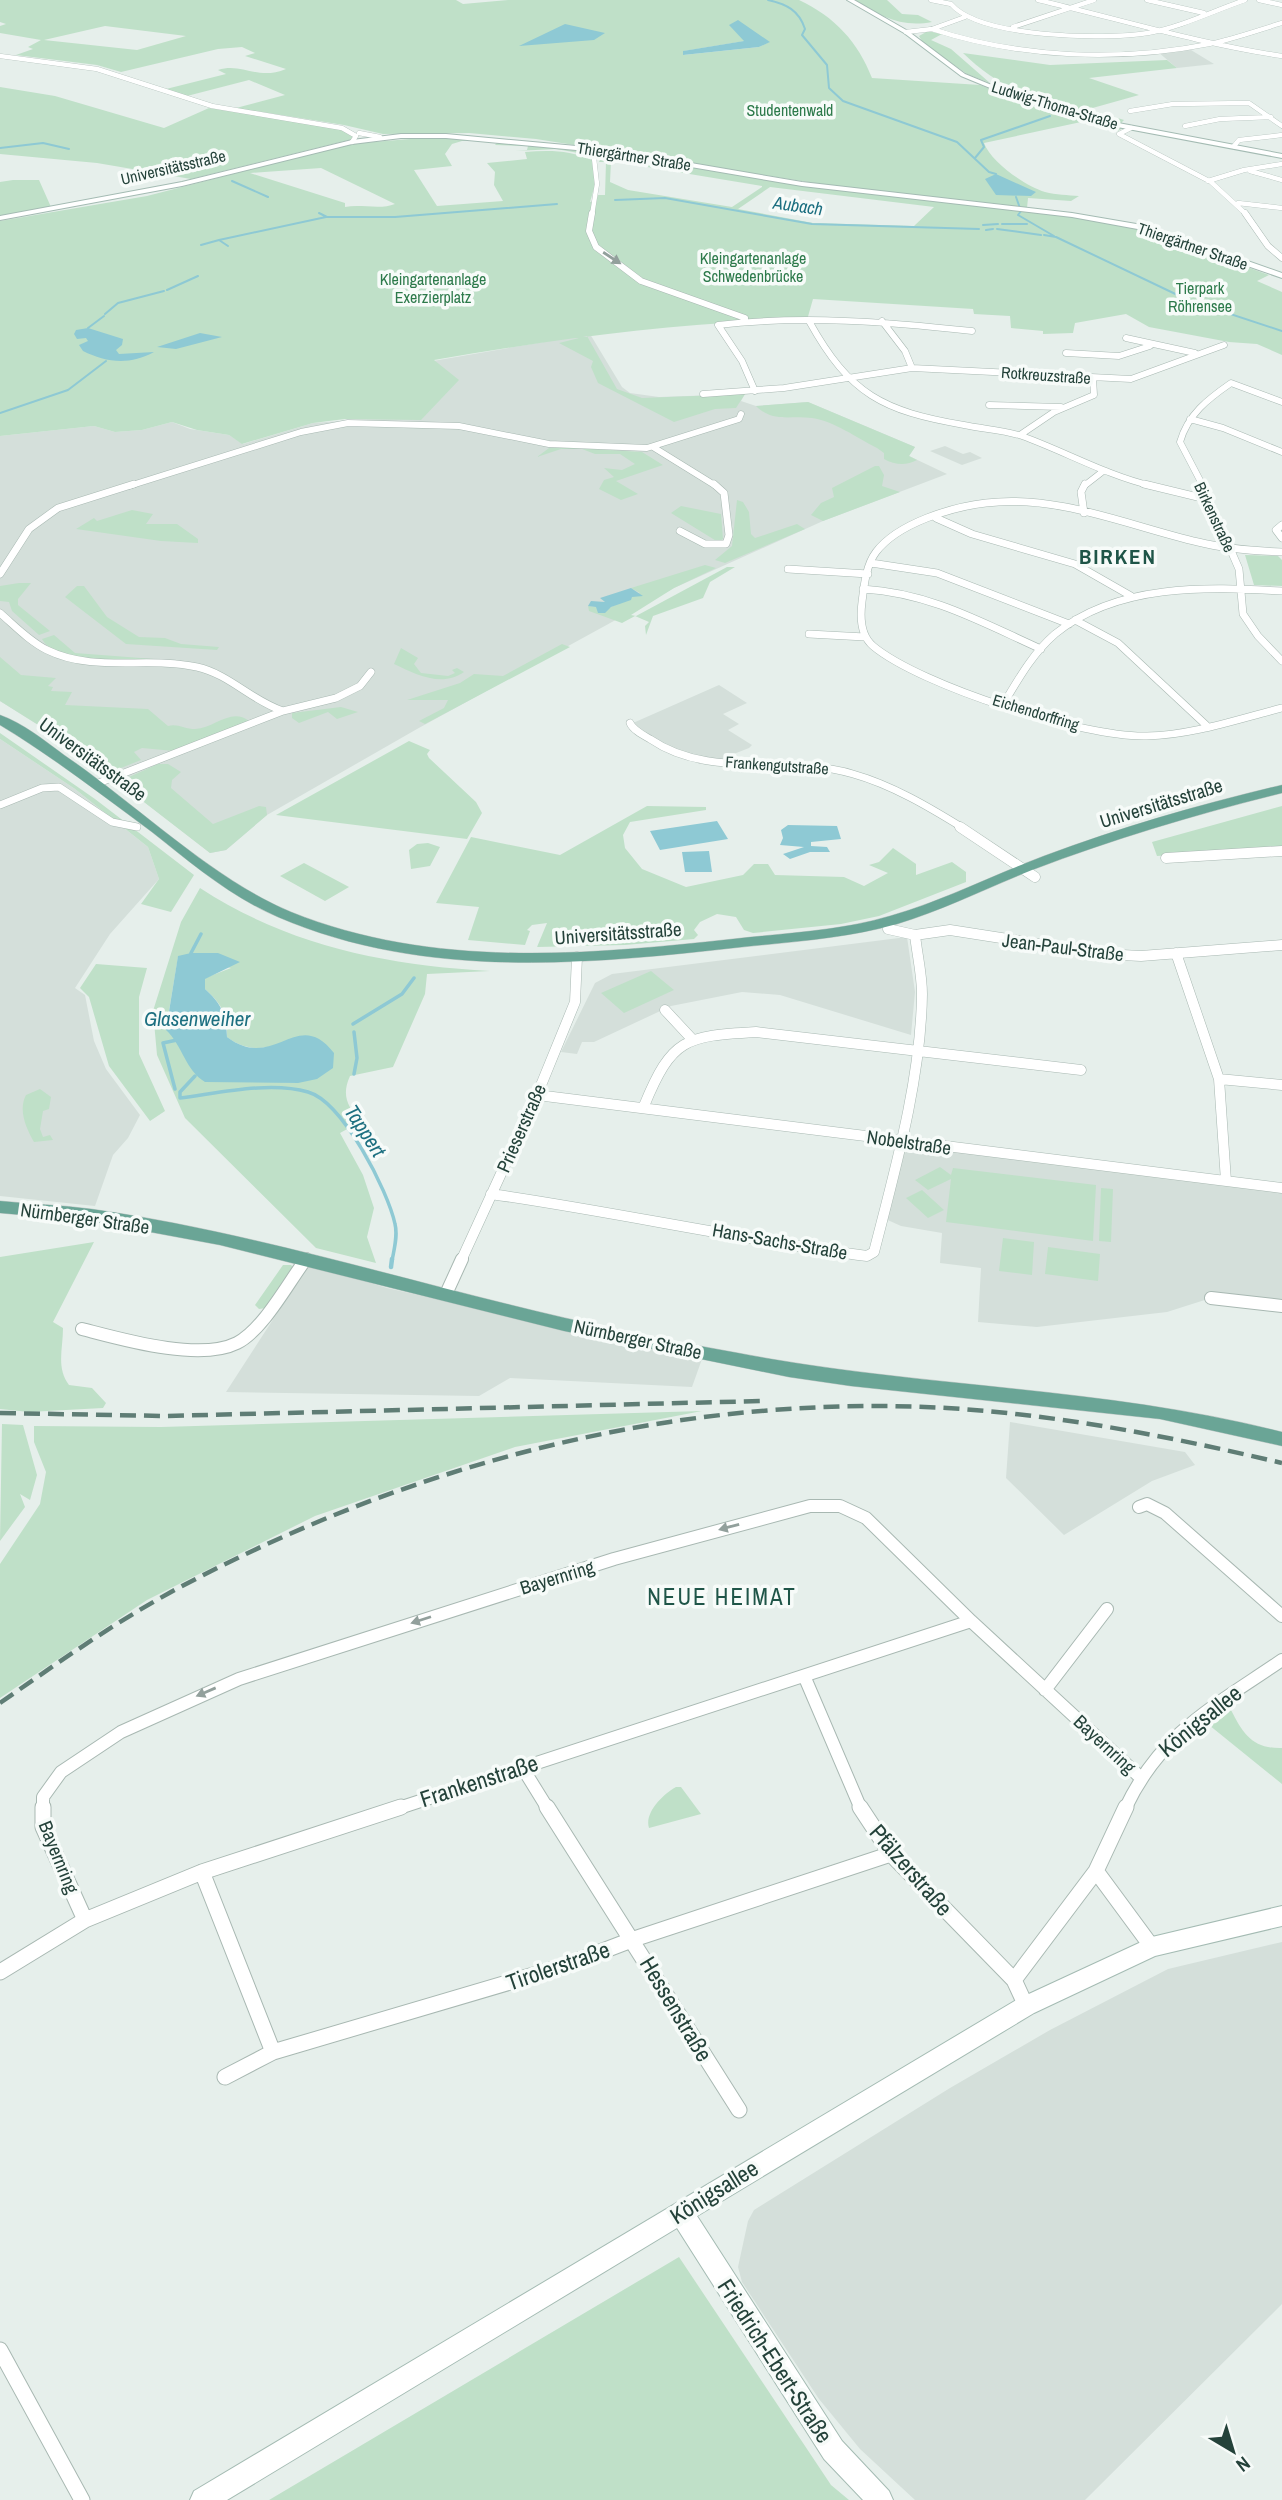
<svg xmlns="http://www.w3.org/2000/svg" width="1282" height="2500" font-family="'Archivo Narrow',sans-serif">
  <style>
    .built { fill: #d4dfda }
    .green { fill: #bfe0c8; fill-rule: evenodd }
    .water { fill: #8ec9d4 }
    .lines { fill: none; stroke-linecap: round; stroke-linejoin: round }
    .stream-far2 { stroke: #8ec9d4; stroke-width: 2 }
    .stream-far1 { stroke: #8ec9d4; stroke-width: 3.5 }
    .stream { stroke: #8ec9d4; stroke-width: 4.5 }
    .street-far5-casing { stroke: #a8b8b2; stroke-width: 5 }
    .street-far4-casing { stroke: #a8b8b2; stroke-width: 7 }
    .street-far3-casing { stroke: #a8b8b2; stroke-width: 8 }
    .street-far2-casing { stroke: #a8b8b2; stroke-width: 11 }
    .street-far1-casing { stroke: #a8b8b2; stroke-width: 14 }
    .street-casing { stroke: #a8b8b2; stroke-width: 17 }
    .secondary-casing { stroke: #a4bbb3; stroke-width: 2 }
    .primary-casing { stroke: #c2cac8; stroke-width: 1 }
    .street-far5 { stroke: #fff; stroke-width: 4.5 }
    .street-far4 { stroke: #fff; stroke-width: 6 }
    .street-far3 { stroke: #fff; stroke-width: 7 }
    .street-far2 { stroke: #fff; stroke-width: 10 }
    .street-far1 { stroke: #fff; stroke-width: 12 }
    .street { stroke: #fff; stroke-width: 15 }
    .secondary { fill: #fff; fill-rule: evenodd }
    .primary { fill: #6aa596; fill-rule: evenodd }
    .rail { stroke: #5f7d75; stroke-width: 4.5; stroke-dasharray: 16 8; stroke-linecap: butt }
    .oneway { fill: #92a09c }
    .labels { text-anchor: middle; stroke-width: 7; stroke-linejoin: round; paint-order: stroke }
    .far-street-label { font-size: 16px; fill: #24423a; stroke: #f7fbf9 }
    .far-park-label { font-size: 16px; fill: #2d7a4b; stroke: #f7fbf9 }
    .far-water-label { font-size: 18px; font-style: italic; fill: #1c6f80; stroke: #f7fbf9 }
    .street-label { font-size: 19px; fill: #24423a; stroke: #f7fbf9 }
    .far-district-label { font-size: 21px; font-weight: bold; letter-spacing: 2px; fill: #1f5548; stroke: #f7fbf9 }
    .water-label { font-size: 21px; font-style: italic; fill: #1c6f80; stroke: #f7fbf9 }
    .quarter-label { font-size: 23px; letter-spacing: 2px; fill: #1f5548; stroke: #f7fbf9 }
    .near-street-label { font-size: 23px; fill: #24423a; stroke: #f7fbf9 }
  </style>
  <rect width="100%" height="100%" fill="#e6efeb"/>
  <path class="built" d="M1191,50l23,14 -37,4 -19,-16z
    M590,334l32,53 8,6 29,4 86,-3 -4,7 15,5 52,-4 107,45 -6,9 38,18 -124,47 -149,67 -257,141 -150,86 -41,35 -16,3 -135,-105 -75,-47v-265l94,-10 21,6 27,-2 30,-8 18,7 39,6 14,9 70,-21 68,-5 52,-57z
    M945,446l18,8 7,-2 12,6 -20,7 -32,-14z
    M719,685l28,18 -24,11 16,10 -11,6 24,15 -3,3 -28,11 -41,-5 -45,-26 -2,-5z
    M0,739l75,50 73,58 11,32 -49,55 -35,54 10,7 9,46 12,28 34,46 -12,23 -15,17 -18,51 -95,-10z
    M907,937l8,55 -4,43 -131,-40 -38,-3 -71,14 -77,36h-12l-5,12 -16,-2 34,-69 17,-9z
    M904,1143l378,47v117l-71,-9 -44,14 -130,15 -59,-5 3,-54 -41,-5 2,-30 -41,-7 -20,-9z
    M309,1264l78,24 315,71 -10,28 -182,-9 -31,18 -253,-4z
    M1010,1422l175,30 10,13 -43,16 -88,54 -58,-57z
    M1282,1942v362l-197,196h-170l-55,-51 -41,-50 -77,-117 -4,-15 10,-46 6,-11 196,-122 100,-58 118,-61z"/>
  <path class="green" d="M0,0h456l7,4 45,-4h291c36,17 59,42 73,78l108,7 62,25 3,-2 78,20 -7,4 -35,-10 -97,21c7,19 41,43 61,49 11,3 23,3 34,4l-8,5 -43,-3 -1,10 -194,-22 -297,-47 -67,-6 -86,1 -39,-9 -108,-17 49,-13 -36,-15 -62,16 -21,-7 60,-15 -8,-4c24,-8 39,11 68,-1l-41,-13 10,-3 -13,-6 -24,2 -97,23 -24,-7 -81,-10 17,-6 -5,-2 13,-7 -41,-7v-7l6,-2 -6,-2zM730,24l39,18 -10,5 -76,8 1,-4 61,-10zM105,26l81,10 -49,14 -93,-10z
    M855,0h32l15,14 16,1 14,7c-31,6 -52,-6 -77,-22z
    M928,31l14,3 -11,6 20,9 39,34 -23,-9 -44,-31 -4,-7z
    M963,53l87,12 117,-5 10,8 -88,10 50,17 -50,14 35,11 -3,3c-59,-14 -114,-26 -158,-70z
    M0,87l55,9 109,32 45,-20 127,20 18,8 -1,3 -162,40 -94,-16 -97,-9z
    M434,137l58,3 -30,1 -10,3 -7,10 7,12 -38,4 23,36 66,-5 -9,-16 1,-13 -8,-9 40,-4 -2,-7c24,-2 45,-2 67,8l3,25 -5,17 6,-1 2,-6h7l1,-33h-7l2,-5 -45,-8 -41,2 12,-1 1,-4 -33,-1 4,-5 114,12 158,28 301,36 73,14 124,45 -12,6 25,11v63l-25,-11 -28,-2 -80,-15 -23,-13 -51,9 -2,10 -30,1v-3l-32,-3 -1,-12 -36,-2 -1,-5 -160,-10 -6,21c-126,1 -249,19 -373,40l25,20 -38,40 -76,-1 -32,4 -71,21 -13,-9 -32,-5 -25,-8 -30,8 -27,2 -21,-6 -94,10v-215l147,-25 202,-52zM611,161l151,25v1l-30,20 -104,-17 -18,-8zM321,168l74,36c-14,6 -34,0 -50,3v-4l-95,-30zM770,187l164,20 -20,19 -101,-3 -75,-14z
    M13,180h26l12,27 -51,9v-34z
    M587,336l30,53 25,9 103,-4 -9,14 -21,1 -41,13 -76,-39 -7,-16 2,-6 -34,-18z
    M808,402l107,45 -6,9 8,4c-11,6 -22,5 -33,-1v-6l-7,-5c-20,-10 -43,-27 -65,-30 -22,-3 -39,5 -56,-12z
    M560,447l82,5 21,13 -47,16 22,13 -17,6 -22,-11 5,-9 10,-3 -10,-9 18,2 13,-6 -15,-10h-25l-13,-5h-21l-24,8 12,-9z
    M875,466h4l5,9 -2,11 18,6 -77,29 -12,-6 10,-12 13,-6 -2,-9z
    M737,500l6,2 6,10 2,22 4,4 42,-14 8,5 -80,34 -10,-3 17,-14z
    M681,506l40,8 2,25 -5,3 -47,-29z
    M132,510l21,4 -7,10h31l21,15v4l-37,-2 -85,-12 18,-11 3,3z
    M1245,555l33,1 4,4v26l-28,-1z
    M705,565l11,3 -42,20 -43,27 5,1 91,-49h8l-25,15 -7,16 -50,18 -7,19 -1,-9 4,-4 -14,-6 -13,7 -33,-12 -1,-5 9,1 4,5 39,-19 -9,-5z
    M19,583h12l-13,16v6l32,26 -11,4 -27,-24 -3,-9 -9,-1v-15z
    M77,586h7l23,31 32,20 26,1 16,6 38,3 -2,3 -91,-6 -61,-47z
    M54,635l21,18 92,7c-26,0 -113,5 -125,-21z
    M562,644l8,3 -145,77 -6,-3 25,-13 4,-8h-41l53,-17 14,-9 29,2z
    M401,648l17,10 -4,6 7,9 27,3 7,-3 -3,-3 5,-2 7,4c-22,16 -49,2 -70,-8z
    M0,657l21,18 35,3 -8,8 5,1 -2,4 21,1 -7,13 83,4 20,17c9,-3 17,3 27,3 20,-1 36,-22 54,-8l-75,30 -32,-3 -8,4 7,8 -30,12 -23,-22 -13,-2 -75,-47z
    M341,707l17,5 -21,7 -9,-7 -29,11 -7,-5v-5z
    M0,733l95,66 99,76 -23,37 -30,-8 18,-25 -11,-32 -73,-58 -75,-50z
    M409,741l21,9 -3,4 2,4 47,44 6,11 -15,26 -191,-24z
    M158,764h10l13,8 -9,8 -1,8 42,36 46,-18 7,1 1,8 -41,35 -16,3 -92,-71z
    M647,806l59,1v3l-76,12 -7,13 2,13 17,21 44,18 57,-12 11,-11h14l7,11 69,2 20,9 24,-13 -19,-8 10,-3 14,-14 23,16v11l36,-13 14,10v10l-87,34 -38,8 -88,9 -9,-3 -8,-13 -19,-3 -17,8 -6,8 4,5 -4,4 -69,6 -88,2 10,-24 -15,2 -5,5 3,1 -5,14 -57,-5 11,-33 -43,-4 35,-66 89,18z
    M1282,806v41l-125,9 -5,-14z
    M428,843l12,4 -10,19 -19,3 -2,-19 8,-6z
    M304,863l45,24 -24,14 -45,-25z
    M200,888c89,58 186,77 290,83l-63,3 -2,20 -32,73 -43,9c-9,20 -2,30 10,46l-20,11 23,42 11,33 -7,29 9,26 -60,-15 -131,-130 -28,-63 -4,-44 28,-89zM178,957l53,11 -26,10v11c17,15 22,25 22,48 16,12 32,14 52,7l19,39 -37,-2 -80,-31 -4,-10 -11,-11z
    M96,964l51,4 -8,29v57l26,57 -15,10 -41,-55 -20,-69 -9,-9z
    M651,971l23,19 -50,23 -23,-20z
    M40,1089l11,8 -2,12 -6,2 -3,18 3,8 7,-2 3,5 -19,2c-8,-14 -16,-32 -8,-47z
    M940,1167l11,8 2,-7 143,17 -3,56 -147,-19 5,-43 -23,11 -13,-10z
    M1101,1188l12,1 -2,53 -12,-1z
    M922,1190l22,20 -16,8 -22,-20z
    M1003,1238l31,4 -2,33 -33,-4z
    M94,1242l-41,80 10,6c0,21 -7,40 6,57l23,3 14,15 -3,5 -74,4 -29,-3v-152z
    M1048,1247l52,7 -2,27 -53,-7z
    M283,1265h8l4,4 -29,39 -7,1 -4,-4z
    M702,1411l-187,36 -200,69 -168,84 -147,98v-134l40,-60 6,-32 -12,-30v-16l127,1z
    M2,1424l21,1 14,50 -7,25 -10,-6 5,13 -25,34z
    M1231,1710c12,24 22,39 51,38v36l-73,-59z
    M676,1787h5l20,27 -52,14c-5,-15 14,-34 27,-41z
    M679,2257l152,228 18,15h-580z"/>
  <path class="water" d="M738,20l32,22 -11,5 -76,8v-4l61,-10 -15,-16z
    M565,24l40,9 -11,7 -75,6z
    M996,174l40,18 -5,4 -35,-1 -11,-16z
    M88,328l35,11 -1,6 -6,5 3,4 35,-2c-25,14 -49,10 -71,-1l-4,-6 9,-4 -2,-3 -9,1 -3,-5 2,-4z
    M200,333l22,4 -46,12 -19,-2z
    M631,588l12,8 -11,1 -1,3 -20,7 -6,6h-7l-2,-6 -8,-1 3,-5 14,1 -5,-4z
    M717,821l11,18 -68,11 -10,-19z
    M788,825l49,1 4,13 -30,3v4l16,1 3,5h-20l-20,7 -7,-5 21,-7 -24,-2 3,-7 -2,-8z
    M709,851l3,21h-27l-3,-20z
    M191,953h27l22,9 -35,17v10c17,15 21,26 22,48 48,36 70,-32 107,16l-1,15 -16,11 -19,4 -93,-1c-20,-12 -22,-36 -39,-52l12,-74z"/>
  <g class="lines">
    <path class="stream-far2" d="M768,0c18,4 31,10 37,29l-3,6 25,30 2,23 14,13 114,41 32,30 7,2
      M0,148l43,-5 26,6
      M975,158l9,-11 -3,-7 69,-24
      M232,181l36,16
      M1016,197l5,14 -3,4 36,21
      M615,200l50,-2 147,26 167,5
      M319,213l8,4h68l162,-13
      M1002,224h25
      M983,225l15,-1
      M997,229l44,6
      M986,230l7,-1
      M1044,235l12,2 132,63 94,31
      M201,245l18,-5
      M228,246l-9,-6 107,-23
      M167,290l31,-14
      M105,314l13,-11 46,-12
      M88,328l16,-12
      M0,413l68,-23 38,-29"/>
    <path class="stream-far1" d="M191,953l10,-19
      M353,1024l49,-30 12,-16
      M354,1032l3,26 -3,16
      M195,1076l-15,16v6c39,-5 90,-17 128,-6 35,10 80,99 87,132 3,12 -1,25 -3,37
      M175,1089l-12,-46 14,-3"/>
    <path class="stream" d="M391,1267l1,-8"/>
    <g class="street-far5-casing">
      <path id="street-far5" d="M931,0l20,4
        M1038,0c81,19 162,44 244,56
        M1147,0l57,13
        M1259,0l23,5
        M951,4c29,34 154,36 197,29 33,-6 65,-22 97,-33
        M1013,27l81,-27
        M932,29c88,29 187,33 277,15 25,-5 49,-14 73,-21
        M906,32l26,-3 33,-12
        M0,56l97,13 115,37 130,22 14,8 -4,6
        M1130,111l43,-7 76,-1 33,23
        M1185,126l35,-7 51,-2
        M1131,128l-12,6 92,48 36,33
        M359,133l21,4
        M1234,146l5,-6 43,-5
        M1250,171l32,9
        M1208,181l36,-11 38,-6
        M1238,203l44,5
        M592,215l5,-31 -3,-26 15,-7"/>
    </g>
    <g class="street-far4-casing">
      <path id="street-far4" d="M592,213l-3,18 7,16 45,34 104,37
        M1245,213l23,33 14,12
        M809,321c41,74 74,90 155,104 19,4 40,5 58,11 44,16 84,39 130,50
        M882,321l23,30 7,17
        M1126,338l69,15
        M1066,353l53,3 31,-10
        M755,391l-13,-30 -24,-36c85,-10 170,-3 254,6
        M703,394l81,-6 128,-20 219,11 93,-34
        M989,405l72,2
        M1190,419l33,9 59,24
        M1020,435l34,-23 40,-17 -1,-17
        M653,447l63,39
        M129,486l172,-54 47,-9 111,3 90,18 98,4 92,-29 2,-5
        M1084,486l18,-14
        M1203,486l-23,-44c8,-28 28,-43 51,-59l51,19"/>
    </g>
    <g class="street-far3-casing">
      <path id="street-far3" d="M1144,484l66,16
        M1202,484l37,85 4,45 15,22 24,25
        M1084,513l-3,-21 4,-8
        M936,518l36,16 103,30 56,32
        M1282,525l-6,5 6,8
        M680,531l25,13h21l3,-9 -5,-42 -10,-9
        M1282,552c-29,-1 -56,-3 -84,-10 -69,-16 -140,-48 -212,-39 -34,4 -88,20 -110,49 -10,13 -12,34 -14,50 -2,15 -2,33 11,44 48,40 212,92 274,90 46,-1 91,-17 135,-28
        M871,563l66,10 132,51
        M788,569l80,5
        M0,574l29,-45 29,-21 76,-24
        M863,589c67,4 118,33 178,60
        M0,613c15,13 29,28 47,37 47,23 100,6 150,17 32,7 55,34 86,44
        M1075,620l43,23 88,82
        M809,634l56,3
        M1004,703c15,-25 29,-50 51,-69 63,-51 151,-47 227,-43
        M630,723c3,7 13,12 20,16 60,41 136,15 203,35 39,11 76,33 110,54
        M96,784l187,-73 53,-13 24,-12 11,-14
        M0,805l42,-17 17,-1 53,35 25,5"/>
    </g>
    <g class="street-far2-casing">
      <path id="street-far2" d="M960,827l75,50
        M1166,858l116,-7
        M888,929l27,6 35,-5 153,24 38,2 141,-11
        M1176,953l43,126 7,102
        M665,1010l27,29
        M1219,1079l63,6
        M537,1095l745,93
        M644,1106c28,-68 41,-70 112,-74l325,38
        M491,1194c126,18 250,46 376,62l7,-4c21,-82 47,-173 48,-258 0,-20 -5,-40 -7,-59
        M304,1261l2,-2
        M461,1261l76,-166 38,-93 2,-45"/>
    </g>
    <g class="street-far1-casing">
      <path id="street-far1" d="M446,1294l16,-35
        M1211,1298l71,8
        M82,1329c39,10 117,33 155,14 26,-13 51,-60 69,-84
        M1139,1507l8,-3 18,9 117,103
        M805,1678l56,131
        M1045,1690l62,-81
        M522,1767l26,42
        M43,1809v-12l18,-25 60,-40 118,-53 375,-120 196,-53h30l26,12 105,103 169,156
        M396,1809l575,-188
        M1125,1809c36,-77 90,-103 157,-149"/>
    </g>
    <g class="street-casing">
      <path id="street" d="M43,1807v20l42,93
        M547,1807l192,303
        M860,1807l31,47 123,126 12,26
        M1096,1871l56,76
        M202,1872l71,180
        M0,1972l85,-52 117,-48 199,-65
        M1014,1980l82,-109 30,-64
        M225,2077l48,-25 288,-85 73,-28 257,-85
        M0,2350l82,150"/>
    </g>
    <g class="secondary-casing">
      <path id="secondary" d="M847,0h7l54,31 57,43 46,19 102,29 169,32v4l-170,-32 -105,-31 -46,-19 -57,-43z
        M401,134h45l163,15 193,33 270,31 76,13 134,47v5l-139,-48 -71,-13 -270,-31 -193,-33 -163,-15h-45l-49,6 -170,42 -182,34v-4l182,-34 170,-42z
        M1282,1906v20l-127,30 -121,57 -337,203 145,225 47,50 4,9h-30l-39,-41 -147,-231 -450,272h-37l4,-9 824,-492 134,-62z"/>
    </g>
    <g class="primary-casing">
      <path id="primary" d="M0,715c23,8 45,26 64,40 71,48 149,125 227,157 142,57 294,43 442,27 52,-6 107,-8 157,-23 53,-15 103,-41 154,-60 78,-29 157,-52 238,-71v8c-85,21 -169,46 -250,77 -45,18 -89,40 -135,54 -53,15 -109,18 -164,24 -152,17 -311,31 -455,-31 -47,-20 -87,-54 -126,-85 -50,-37 -99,-75 -152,-107z
        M0,1201c30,3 61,4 91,8 141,20 278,61 416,95 76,19 153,35 231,49 181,35 365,33 544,79v14l-122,-27 -309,-33 -62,-9 -225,-46 -344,-86 -129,-24 -91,-8z"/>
    </g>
    <use href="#street-far5" class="street-far5"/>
    <use href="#street-far4" class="street-far4"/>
    <use href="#street-far3" class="street-far3"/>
    <use href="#street-far2" class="street-far2"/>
    <use href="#street-far1" class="street-far1"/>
    <use href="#street" class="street"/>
    <use href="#secondary" class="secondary"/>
    <use href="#primary" class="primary"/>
    <path class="rail" d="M0,1413l165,3 597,-15
      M0,1703c56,-39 111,-78 171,-111 237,-128 506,-199 776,-184 114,7 225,29 335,55"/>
  </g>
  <defs><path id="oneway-solid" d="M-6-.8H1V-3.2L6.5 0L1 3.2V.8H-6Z" transform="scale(1.75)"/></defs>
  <g class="oneway">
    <use href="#oneway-solid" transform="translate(612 258) rotate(33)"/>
    <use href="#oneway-solid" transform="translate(729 1527) rotate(165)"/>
    <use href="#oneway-solid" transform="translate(421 1620) rotate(162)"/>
    <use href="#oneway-solid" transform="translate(206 1692) rotate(157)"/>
  </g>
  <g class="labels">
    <g class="far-street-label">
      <text transform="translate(1055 105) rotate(17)" y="6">Ludwig-Thoma-Straße</text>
      <text transform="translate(634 156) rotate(9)" y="6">Thiergärtner Straße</text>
      <text transform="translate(173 167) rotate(-13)" y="6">Universitätsstraße</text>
      <text transform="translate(1193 246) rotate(19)" y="6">Thiergärtner Straße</text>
      <text transform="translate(1046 375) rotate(4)" y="6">Rotkreuzstraße</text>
      <text transform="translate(1215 517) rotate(65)" y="6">Birkenstraße</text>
      <text transform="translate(1036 712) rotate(17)" y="6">Eichendorffring</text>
      <text transform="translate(777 765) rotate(4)" y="6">Frankengutstraße</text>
    </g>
    <g class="far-park-label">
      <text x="790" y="116">Studentenwald</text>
      <text x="753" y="264">Kleingartenanlage<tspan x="753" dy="18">Schwedenbrücke</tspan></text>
      <text x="433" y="285">Kleingartenanlage<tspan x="433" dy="18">Exerzierplatz</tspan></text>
      <text x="1200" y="294">Tierpark<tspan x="1200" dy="18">Röhrensee</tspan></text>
    </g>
    <g class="far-water-label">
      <text transform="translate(798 206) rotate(8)" y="6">Aubach</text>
    </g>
    <g class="street-label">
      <text transform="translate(93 759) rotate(36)" y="7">Universitätsstraße</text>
      <text transform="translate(1161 803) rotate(-17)" y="7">Universitätsstraße</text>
      <text transform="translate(618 933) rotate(-4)" y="7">Universitätsstraße</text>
      <text transform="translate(1063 947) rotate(7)" y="7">Jean-Paul-Straße</text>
      <text transform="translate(521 1128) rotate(-66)" y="7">Prieserstraße</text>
      <text transform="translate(909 1142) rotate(8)" y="7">Nobelstraße</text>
      <text transform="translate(85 1218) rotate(8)" y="7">Nürnberger Straße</text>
      <text transform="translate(780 1241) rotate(10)" y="7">Hans-Sachs-Straße</text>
      <text transform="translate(638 1339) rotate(12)" y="7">Nürnberger Straße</text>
      <text transform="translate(557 1577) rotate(-17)" y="7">Bayernring</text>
      <text transform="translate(1105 1744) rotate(43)" y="7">Bayernring</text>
      <text transform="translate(59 1857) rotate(68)" y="7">Bayernring</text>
    </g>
    <g class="far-district-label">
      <text x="1118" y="564">BIRKEN</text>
    </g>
    <g class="water-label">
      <text x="197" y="1026">Glasenweiher</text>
      <text transform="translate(365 1131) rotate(57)" y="7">Tappert</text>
    </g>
    <g class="quarter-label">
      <text x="722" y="1605">NEUE HEIMAT</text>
    </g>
    <g class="near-street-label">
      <text transform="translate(1200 1721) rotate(-39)" y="8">Königsallee</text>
      <text transform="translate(479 1781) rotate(-18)" y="8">Frankenstraße</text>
      <text transform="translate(911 1870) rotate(49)" y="8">Pfälzerstraße</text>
      <text transform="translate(558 1966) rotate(-19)" y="8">Tirolerstraße</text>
      <text transform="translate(676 2009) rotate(59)" y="8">Hessenstraße</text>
      <text transform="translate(714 2192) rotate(-32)" y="8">Königsallee</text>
      <text transform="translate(775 2361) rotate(57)" y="8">Friedrich-Ebert-Straße</text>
    </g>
  </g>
  <g transform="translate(1233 2451) rotate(142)" stroke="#f7fbf9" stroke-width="5" paint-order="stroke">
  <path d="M0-5L12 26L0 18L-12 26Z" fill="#24423a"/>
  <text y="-10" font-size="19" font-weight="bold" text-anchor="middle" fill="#24423a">N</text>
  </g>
</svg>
